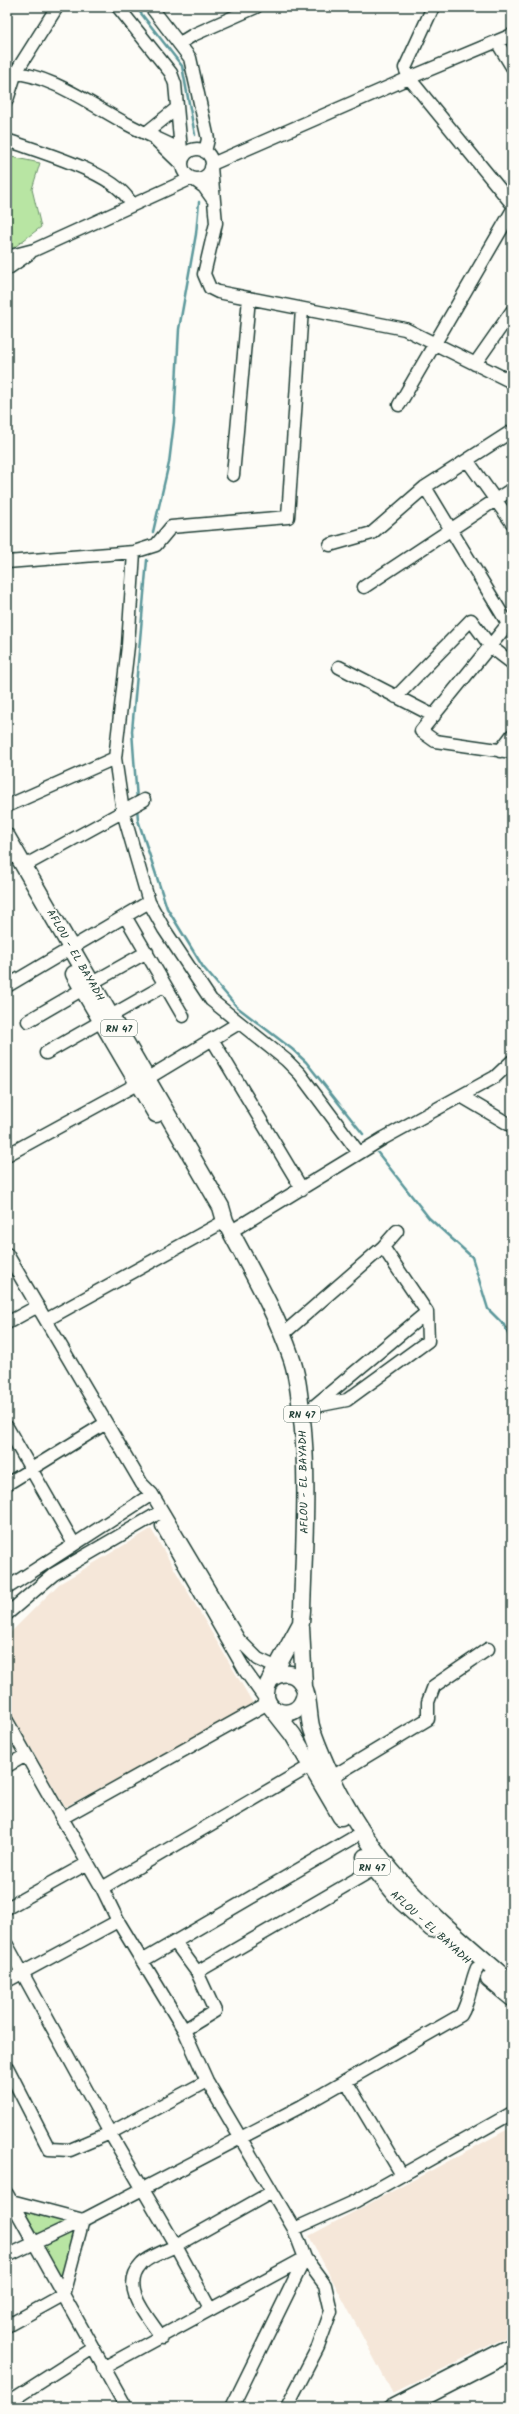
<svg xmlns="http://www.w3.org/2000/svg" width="519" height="2414" font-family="Kalam,sans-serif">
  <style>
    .built { fill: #f5e7d9 }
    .green { fill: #b8e5a3; stroke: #6c916c }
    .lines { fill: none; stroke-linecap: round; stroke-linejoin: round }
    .stream { stroke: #5c989b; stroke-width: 2.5 }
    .minor-casing { stroke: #1f3d34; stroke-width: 15 }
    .major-casing { stroke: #1f3d34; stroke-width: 19 }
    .minor { stroke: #fdfcf7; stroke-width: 12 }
    .major { stroke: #fdfcf7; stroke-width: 16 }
    .labels { text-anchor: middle; stroke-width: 3; stroke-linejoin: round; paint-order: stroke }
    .shield { fill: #fdfcf7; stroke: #62766e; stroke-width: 1 }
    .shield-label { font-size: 10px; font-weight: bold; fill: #1f3d34 }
    .street-label { font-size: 11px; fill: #1f3d34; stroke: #fdfcf7 }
  </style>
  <rect width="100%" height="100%" fill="#fdfcf7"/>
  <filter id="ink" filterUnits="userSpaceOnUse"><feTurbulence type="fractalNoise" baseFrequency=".025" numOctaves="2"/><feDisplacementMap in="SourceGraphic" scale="8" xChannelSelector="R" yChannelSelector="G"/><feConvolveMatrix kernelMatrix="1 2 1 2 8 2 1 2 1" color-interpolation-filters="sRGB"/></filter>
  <g filter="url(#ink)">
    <path class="built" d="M151,1529l103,176 -189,102 -58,-101v-70l52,-52z
      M512,2127v207l-119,60 -84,-158z"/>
    <path class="green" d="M7,156l33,7 -8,26 9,38 -29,22 -5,1z
      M23,2209l49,12 -34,13z
      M77,2230l-16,52 -19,-35z"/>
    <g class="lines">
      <path class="stream" d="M136,7l46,59 13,69
        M153,532l16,-69 5,-41 5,-93 17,-95 3,-32
        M137,800l-5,-69 15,-171
        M137,807l1,13 29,88 36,59 34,40 55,42 14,13 57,72
        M378,1153l51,65 43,39 16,52 16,16 8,18"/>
      <g class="minor-casing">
        <path id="minor" d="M118,7l53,66 4,11 6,66
          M151,7l39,51 18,81 -3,13
          M433,7l-28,61 4,10 103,126
          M497,42l15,25
          M180,43l13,-8 63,-28
          M7,72c44,2 84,33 122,53 19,10 39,18 58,28
          M7,100l9,-28 41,-65
          M146,133l31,-25
          M7,140c32,12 111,33 124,64
          M156,140l26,25
          M182 164a15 15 0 1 1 30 0a15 15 0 1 1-30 0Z
          M212,164l197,-86 103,-43
          M193,179l11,8 10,14 -3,-34
          M214,201l2,22 -12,51 6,14 8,4 187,37 107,53
          M7,257l27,-7 158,-72
          M7,269l23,-16
          M475,364l37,-53
          M399,405l113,-194
          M512,431l-45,29 45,63
          M233,475l16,-177
          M425,487l83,137
          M330,545l42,-12 53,-46 42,-27
          M134,552l-6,94 -13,112 8,54 26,90 15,27 47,71 75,60 14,14 59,79
          M7,562l127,-10 22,-7 15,-18 117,-10 14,-208
          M364,587l148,-98
          M512,619l-91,112 14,10 77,11
          M339,667l95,49
          M396,697l75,-77 20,27 21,16
          M500,751l12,-16
          M7,806l108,-48
          M24,866l120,-66
          M125,916l58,100
          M92,983l55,-31
          M7,986l142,-84
          M28,1021l55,-32
          M212,1039l90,150
          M46,1053l119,-68
          M461,1096l51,30
          M7,1155l141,-77 91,-55
          M230,1232l154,-94 111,-61 17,-16
          M7,1254l135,230 10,10 87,146 19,19 26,12
          M46,1320l179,-99
          M7,1323l31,-17
          M283,1334l100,-87 14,-16
          M316,1406l31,-6 81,-59 -1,-29
          M302,1413l11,-6 114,-95 -44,-65
          M7,1427l67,117
          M7,1484l99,-61
          M162,1526l84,146 20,28
          M7,1588l145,-94
          M7,1614l47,-40 108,-63
          M268,1703l-206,115 40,70 16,33 66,109 23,51 87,148 11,29 20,27 6,26 -13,36 -31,60
          M7,1721l55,97
          M7,1766l19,-11
          M332,1777l96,-58v-17l6,-16 54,-37
          M102,1888l215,-126
          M7,1908l81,-45
          M175,1942l22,30 18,39 -31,19
          M7,1945l103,188 66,113 96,-54
          M142,1961l211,-123
          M197,1972l177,-103
          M7,1981l111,-60
          M7,2067l42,82 21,1 40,-17 97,-52
          M346,2081l56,94
          M7,2194l119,213
          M294,2229l62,-28 156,-88
          M7,2256l76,-36 219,-114 159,-91c9,-15 9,-31 16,-47
          M7,2326l56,-31 20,-75 -72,-19
          M162,2338c-13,-20 -43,-50 -21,-73 5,-7 26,-15 35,-19l34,63
          M103,2368l202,-110 -73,149
          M7,2403l86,-55
          M390,2407l122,-63
          M409,2407l103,-53"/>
      </g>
      <g class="major-casing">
        <path id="major" d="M7,837l214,370 4,14c23,44 50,89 66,136 6,16 8,35 10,53 8,66 3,133 1,200l-1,13 -31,57
          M74,974l82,140
          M301,1627l3,60
          M305,1693c-5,35 -53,19 -35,-13 9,-8 23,-10 31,2 8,10 7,31 10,44 5,17 13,34 20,50 44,95 104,141 181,208
          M271,1707l22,28 48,82
          M365,1857l36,44 31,28
          M489,1979l23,19"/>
      </g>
      <use href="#minor" class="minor"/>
      <use href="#major" class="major"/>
    </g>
  </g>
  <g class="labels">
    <g class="shield">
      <rect x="101" y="1020" width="36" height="16" rx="3"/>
      <rect x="284" y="1406" width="36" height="16" rx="3"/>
      <rect x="354" y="1859" width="36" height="16" rx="3"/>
    </g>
    <g class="shield-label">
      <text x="119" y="1032">RN 47</text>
      <text x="302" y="1418">RN 47</text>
      <text x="372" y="1871">RN 47</text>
    </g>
    <g class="street-label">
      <text transform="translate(76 955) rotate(60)" y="4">AFLOU - EL BAYADH</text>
      <text transform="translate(303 1482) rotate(-91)" y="4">AFLOU - EL BAYADH</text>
      <text transform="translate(431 1927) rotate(42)" y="4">AFLOU - EL BAYADH</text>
    </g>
  </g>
  <rect width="519" height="2414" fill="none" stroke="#fdfcf7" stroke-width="24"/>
  <rect x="12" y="12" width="495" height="2390" fill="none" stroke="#1f3d34" stroke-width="1.5" filter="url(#ink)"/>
</svg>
